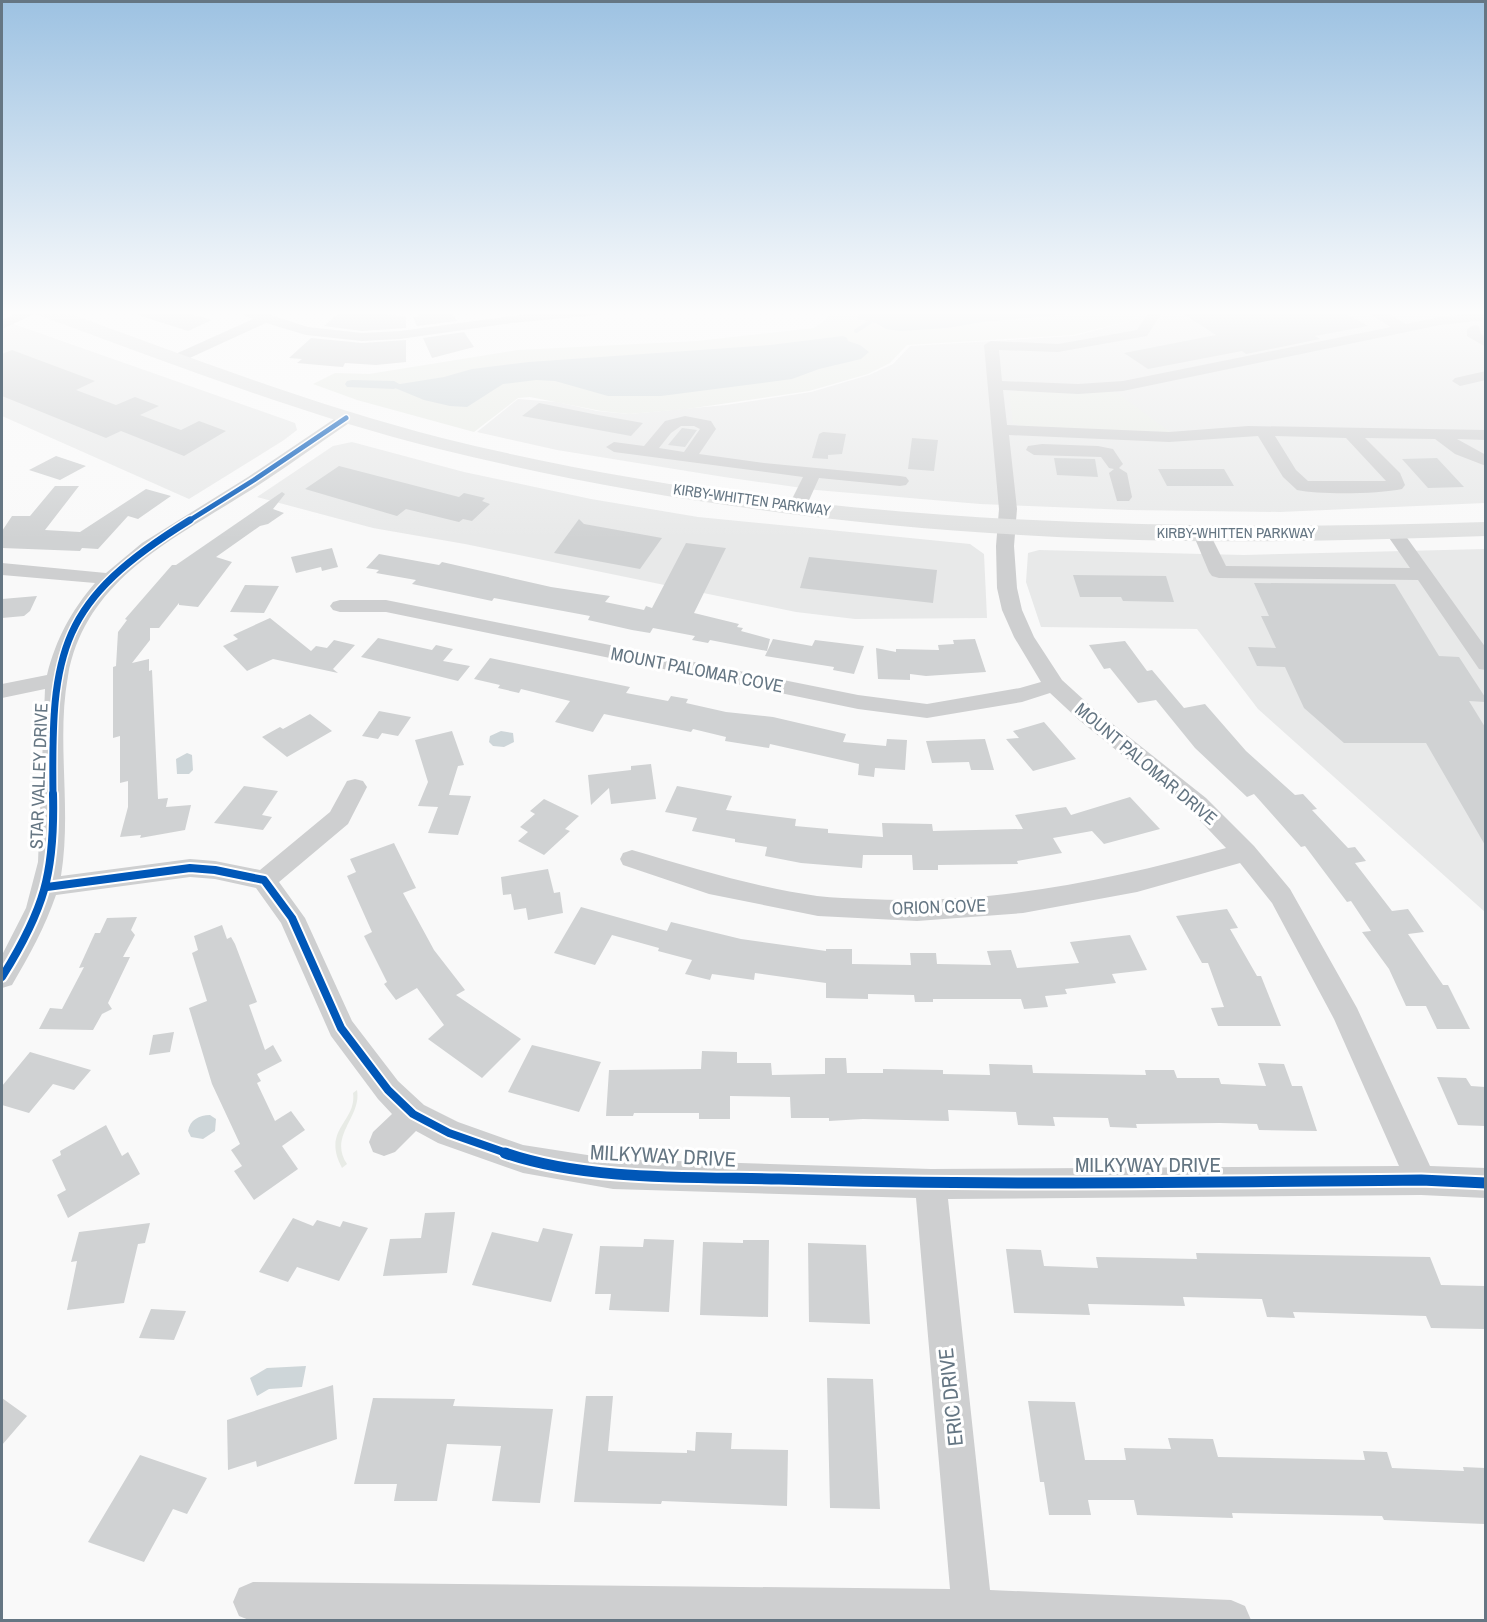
<svg xmlns="http://www.w3.org/2000/svg" width="1487" height="1622" font-family="'Archivo Narrow',sans-serif">
  <style>
    .built { fill: #e8e9e9 }
    .green { fill: #e8ebe6 }
    .water { fill: #ced6d9 }
    .lines { fill: none; stroke-linecap: round; stroke-linejoin: round }
    .stream { stroke: #ced6d9; stroke-width: 4 }
    .canal { fill: #ced6d9; fill-rule: evenodd }
    .building { fill: #d0d2d3 }
    .minor { fill: #cecfd0; fill-rule: evenodd }
    .major { fill: #e1e2e2; fill-rule: evenodd }
    .cycleway-far3-casing { stroke: #fff; stroke-width: 8 }
    .cycleway-far2-casing { stroke: #fff; stroke-width: 10 }
    .cycleway-far1-casing { stroke: #fff; stroke-width: 12 }
    .cycleway-casing { stroke: #fff; stroke-width: 15 }
    .cycleway-far3 { stroke: #0057b8; stroke-width: 5 }
    .cycleway-far2 { stroke: #0057b8; stroke-width: 7 }
    .cycleway-far1 { stroke: #0057b8; stroke-width: 8 }
    .cycleway { stroke: #0057b8; stroke-width: 11 }
    .labels { text-anchor: middle; stroke-width: 6; stroke-linejoin: round; paint-order: stroke }
    .far-street-label { font-size: 15px; fill: #657683; stroke: #fff }
    .street-label { font-size: 18px; fill: #657683; stroke: #fff }
    .near-street-label { font-size: 21px; fill: #657683; stroke: #fff }
  </style>
  <rect width="100%" height="100%" fill="#f9f9f9"/>
  <path class="built" d="M1138,311h347v192l-205,9 -151,-2 -149,-6 -164,-14 -92,-13 -167,-27 -80,-18 41,-33 39,3 40,9 32,3 97,-9 85,-13 58,-17 24,-11 17,-18 164,-10 61,-16z
    M2,320l293,103 2,7 -13,10 -95,59 -187,-83z
    M352,442l112,30 127,27 107,18 272,27 14,10 3,64 -132,1 -59,-7 -331,-68 -92,-16 -116,-31 76,-51z
    M1485,549v363l-227,-203 -61,-80 -156,-2 -15,-45 2,-29 11,-3 205,5z"/>
  <path class="green" d="M830,311h307l-3,9 -61,15 -166,10 -17,18 -22,11 -59,17 -122,18 -58,5 -28,-3 -71,-14 -12,1 -44,34 -117,-32 -44,-16 22,-11 34,1 149,-24 179,-9 117,-13 12,-9z
    M1014,390l102,2 54,40 -151,-5 -1,-3h-5l-4,-32 5,1z
    M357,1090c5,27 -29,46 -10,74l-5,4c-21,-39 15,-46 11,-75z"/>
  <path class="water" d="M859,311h241l-117,11 -36,6 -46,3 -15,-2 -10,-6 -18,-4z
    M843,336l4,2 1,3 12,4 9,7 -8,7 -42,10 -27,10 -131,17h-53l-53,-15 -19,-1 -33,4 -36,23 -17,-1 -26,-6 -29,-12 -1,-3 50,-8 28,-8 57,-7 241,-17z
    M501,731l12,2 1,9 -10,5 -11,-1 -4,-4 1,-6z
    M187,753l5,2 1,15 -4,4h-12l-1,-15z
    M210,1115l6,4 -1,12 -12,8 -12,-2 -3,-6c2,-11 11,-16 22,-16z
    M306,1366l-4,21 -33,2 -12,7 -7,-18 17,-10z"/>
  <g class="lines">
    <path class="stream" d="M856,331l14,-9"/>
    <path class="canal" d="M352,380l42,1 7,4 -7,4 -47,-2 -2,-3 2,-3z"/>
  </g>
  <path class="building" d="M139,311h52v3l21,6 -24,11 -50,-16z
    M341,311l65,5v12l-44,3 -38,-5z
    M416,311h35l6,10 -40,5 -4,-9h6z
    M1179,311h163l26,15 -53,10 5,3 -74,15 -4,-3 -94,18 -24,-16 92,-18z
    M464,332l10,15 -42,11 -9,-20z
    M311,338l51,5 44,-3v22l-30,3 -31,-2 -2,4 -13,-1 -33,-3 5,-4 -13,-1z
    M12,350l83,31 -19,9 40,15 19,-8 24,9 -19,9 41,15 18,-9 27,10 -42,25 -63,-25 -15,7 -104,-42v-42z
    M539,403l59,12 45,8 -12,13 -109,-20z
    M682,428l15,2 -12,17 -17,-2z
    M823,432l23,2 -4,20 -14,1v4l-16,-1 7,-24z
    M912,438l26,2 -4,31 -26,-2z
    M56,456l30,10 -26,14 -31,-10z
    M1054,458l41,1 3,18 -41,-2z
    M1437,458l27,29 -36,1 -26,-29z
    M339,466l120,31 5,-4 21,5 -3,3 8,3 -18,17 -9,-2 -4,3 -53,-13 -9,7 -92,-27z
    M1158,469h66l10,17h-67z
    M55,486h24l-34,44 35,2 66,-43 25,7 -33,23 -10,-3 -30,33 -16,-1 -2,3 -78,-3v-17l10,-15h18z
    M282,492l3,2 -12,15 11,4 -16,11 -8,2 -44,31 16,5 -34,45 -19,-2v-2l-20,25h-9v12l-18,23 17,-4v12l3,-1 6,129 10,-1 -2,9 25,-2 -6,25 -45,8 1,-3 -21,2 8,-30v-26l-8,2v-47l-7,2v-71l3,-1 2,-34 9,-12 -2,-1 47,-54h4z
    M579,519l5,5 78,14 -22,31 -86,-16z
    M686,543l40,5 -32,65 45,11 -2,3 6,1 -2,3 29,8 -3,12 -57,-11 -2,3 -16,-3 3,-4 -42,-8 -3,5 -18,-3 -44,-10 2,-4 -96,-18 -2,3 -80,-17 4,-4 -40,-7 3,-3 -13,-2 13,-14 60,11 3,-3 109,25 59,9 -5,6 39,8 2,-4 6,2z
    M332,548l6,19 -16,4 -1,-4 -25,6 -5,-16z
    M809,557l128,13 -4,33 -133,-15z
    M1073,575l93,1 8,26 -51,-1 -2,-4h-41z
    M1254,583l141,1 44,72 20,1 26,40v5l-16,-1 16,26v118l-59,-102h-82l-40,-35 -19,-41 -28,-1 -9,-19 28,1 -15,-32h8z
    M245,585l34,1 -15,27 -34,-1z
    M37,596l-7,15 -6,5 -22,2v-19z
    M270,618l41,33 5,-5 11,2 7,-8 21,5 -22,24 5,4 -65,-14 -26,12 -24,-25 15,-7 -5,-4z
    M378,638l54,12 4,-5 17,4 -10,12 27,5 -12,15 -97,-24z
    M773,639l39,7 3,-6 49,6 -10,28 -21,-4 1,-3 -69,-11z
    M975,639l11,33 -60,4 -16,-2v6l-32,-1 -2,-31 20,4v-3l43,1 -1,-5 16,-1 -1,-4z
    M1125,641l22,30 5,-1 32,38 21,-4 41,47 49,44 8,-1 14,15 -5,1 36,38 7,-1 11,14 -11,2 37,48 16,-2 16,23 -16,2 35,51h5l22,44h-33l-11,-23h-20l-17,-37 -27,-37 9,-1 -20,-30 -4,1 -42,-56 -4,1 -47,-53 -7,3 -52,-49 -39,-48 -18,3 -28,-35 -6,1 -15,-24z
    M490,658l140,29 -4,6 42,8 3,-5 17,3 -2,4 40,9 47,5 73,17 -3,8 43,4 1,-7 20,1 -2,30 -30,-2 -1,9 -16,-2 1,-11 -89,-20 -1,4 -44,-7 1,-4 -33,-8 -2,3 -87,-18 -11,18 -38,-10 15,-21 -49,-12 -2,4 -21,-5 2,-3 -26,-6z
    M379,711l32,6 -13,19 -16,-3 -4,6 -16,-3z
    M310,714l22,17 -45,26 -25,-20 18,-10 3,2z
    M1044,722l32,37 -43,12 -27,-32 13,-1 -6,-7z
    M452,731l12,34 -6,1 -9,29 22,1 -13,39 -30,-2 10,-26 -20,-1 10,-24 -13,-42z
    M985,739l9,31h-23l-2,-8 -37,1 -6,-22z
    M651,764l5,35 -45,5 -2,-16 -18,17 -3,-30 43,-5v-4z
    M244,786l34,5 -16,24 10,2 -9,13 -49,-7z
    M677,786l55,10 -6,14 70,9 -1,7 33,3v4l55,4 -1,-14 50,1 1,7 90,-2 -8,-14 51,-8 5,8 59,-18 30,32 -56,15 -12,-13 -39,7 9,15 -45,8 1,3 -80,1v5h-25l-1,-15h-49l-1,13 -61,-5 -36,-7 2,-9 -32,-5v-3l-43,-8 5,-13 -32,-6z
    M544,799l35,17 -14,13 5,2 -26,24 -26,-14 10,-9 -8,-5 15,-13 -5,-3z
    M394,843l22,45 -13,5 31,57 31,40 -9,5 65,44 -39,39 -54,-39 16,-14 -27,-37 -21,12 -12,-16 3,-2 -23,-46 8,-4 -25,-56 9,-4 -6,-13z
    M548,869l6,24 6,-1 3,21 -35,7 -2,-12 -12,2 -3,-16 -8,1 -2,-18z
    M581,907l86,24 4,-9 70,17 85,12v-2h26v15l59,1 -1,-12h26l1,11 54,1 -4,-14 24,-1 6,18 62,-5 -9,-21 60,-7 17,35 -35,4 4,9 -51,6 2,5 -22,2 3,11 -24,2 -3,-10h-88v3h-18l-1,-7 -46,-1v5l-42,-1v-15l-71,-10 -1,7 -42,-6 -2,6 -25,-6 7,-14 -34,-9 1,-3 -47,-13 -17,30 -41,-12z
    M1227,909l11,19 -8,1 27,47h4l20,50h-63l-7,-18 13,-1 -16,-44h-6l-26,-47z
    M137,917l-6,13 4,5 -12,22h7l-22,46 4,6 -10,5 -9,16 -54,-1 11,-21 12,1 22,-42 -5,1 16,-35h5l7,-15z
    M222,925l5,14 4,-2 4,7 22,58 -8,3 16,45 8,-5 9,16 -25,13 4,7 -4,2 18,38 16,-10 14,19 -23,16 16,23 -44,31 -20,-29 8,-5 -11,-16 9,-6 -28,-60 -23,-76 18,-7 -15,-48 6,-3 -4,-14z
    M174,1032l-4,20 -21,3 4,-20z
    M532,1045l69,17 -22,50 -71,-20z
    M702,1051l35,1v11h34l1,12 53,-1v-16h21l1,15h36v-4l60,1v4l47,1 -1,-11 43,1 1,8 113,2 -1,-5h29l3,8h42l2,6 45,2 -8,-23 26,1 8,22h10l15,45 -58,-1 -2,-6 -37,-1 -84,1 1,4 -27,-1 -2,-9 -55,-1 2,9 -37,-1 -2,-13 -68,-2 1,11 -86,-2 -34,2v-3h-38l-1,-21 -60,-1v23h-31v-6h-65l-1,3h-27l3,-46 92,-1z
    M30,1052l61,18 -17,20 -21,-6 -24,29 -27,-8v-19z
    M1437,1077l29,1 5,8 14,1v39l-27,-1z
    M106,1125l16,31 6,-4 12,22 -72,44 -11,-23 9,-5 -14,-30 9,-5 -1,-4z
    M455,1212l-8,61 -64,3 7,-37 31,-1 4,-25z
    M293,1218l20,8 4,-6 23,7 3,-6 25,7 -29,53 -42,-14 -9,15 -29,-10z
    M150,1223l-5,20 -7,1 -14,59 -57,7 10,-49 -6,1 8,-30z
    M543,1228l30,6 -22,68 -79,-17 20,-53 46,10z
    M644,1239l30,1 -5,72 -60,-2 2,-16h-16l5,-48 43,1z
    M743,1240h26l-1,77 -68,-2 3,-73 40,1z
    M808,1243l58,2 4,79 -61,-2z
    M1006,1249l35,1 3,16 54,2 -2,-11 101,2 -1,-6 234,4 11,28 44,1v43l-54,-1 -5,-12 -133,-4 2,6 -28,-1 -5,-18 -79,-2 2,9 -97,-2 2,11 -76,-2z
    M151,1309l35,2 -12,29 -35,-2z
    M827,1378l46,1 7,130 -50,-1z
    M333,1385l4,54 -80,28 -1,-6 -28,9 -1,-50z
    M586,1396h27l-5,55 79,2v-3l8,1 1,-19 36,1 -1,16 57,1 -1,56 -125,-5 -1,3 -87,-2z
    M2,1398l25,18 -25,29z
    M373,1398l82,1 -2,7 100,3 -13,94 -48,-2 9,-55 -54,-2 -10,57h-43l3,-17h-43z
    M1028,1401l47,1 10,58h41l-2,-12 47,1 -3,-11 45,1 5,18 147,3 -2,-9 24,1 5,16 72,3 -1,-4 22,1v56l-101,-4 -2,-4 -150,-3 1,5 -96,-3 -3,-15h-46l3,15h-42l-5,-33h-4z
    M140,1455l67,23 -20,36 -14,-5 -29,53 -56,-20z"/>
  <g class="lines">
    <path class="minor" d="M21,311h20l-39,18v-9z
      M235,311h23l50,16 54,6 38,-2 148,-20h56l-7,4 -85,8 -112,16 -38,2 -56,-6 -40,-12 -85,39h-10l-2,-3 2,-3 82,-37z
      M1149,311h14l-16,25 -89,16 -59,-2 3,31 76,3 45,-3 268,-54 -26,-16h18l23,13 34,-7 46,-5v8l-46,5 -317,66 -45,3 -75,-4 4,35 162,7 79,-6 238,4v10l-29,-1 29,16v11l-31,-12 -20,-15 -70,-1 35,35 5,12 -3,4c-23,5 -82,6 -105,1l-14,-13 -25,-41 -89,6 -160,-7 8,74 -3,37 3,42 5,22 12,27 28,43 33,30 111,88 48,48 36,43 67,119 73,158 56,2v30l-65,-3 -473,4 42,391 241,10 14,6 6,14h-1002l-10,-4 -6,-14 6,-14 14,-6 697,7 -34,-391 -303,-9 -90,-16 -85,-30 -22,-12 -21,21 -11,4 -11,-4 -4,-10 4,-10 19,-18 -14,-15 -47,-63 -50,-113 -25,-35 -41,-9 -25,-2 -134,18c-11,32 -27,61 -44,90l-10,3v-33l24,-47 12,-46 7,-173 -43,9v-14l45,-9c9,-36 24,-64 48,-92l-93,-8v-12l104,10 36,-30 106,-66 92,-62h12l2,3 -2,3c-36,24 -70,50 -106,72 -74,47 -161,87 -178,183 -12,65 4,133 -7,200l129,-17 25,2 45,9 70,-58 17,-31 8,-2 8,2 4,6 -19,37 -69,58 26,36 47,103 46,60 26,24 34,17 65,23 90,14 318,10 468,-3 -65,-147 -62,-116 -32,-40 -103,29 -114,21 -106,8 -99,-5 -109,-22 -86,-29 -3,-6 3,-6 9,-3c61,18 122,37 185,46 17,2 34,2 50,3 124,6 240,-18 359,-51l-36,-38 -111,-90 -29,-27 -28,9 -95,16 -69,-9 -472,-97h-46l-7,-2 -3,-4 3,-4 7,-2h46l472,95 69,9 93,-16 21,-6 -27,-45 -12,-27 -5,-22 -1,-42 3,-37 -15,-164 7,-4 67,3 79,-14zM1275,436l71,2 40,43h-78l-12,-11z
      M1474,325l5,1 2,8 5,3v10l-19,-11v-7z
      M1486,371v9l-26,6 -8,-5 3,-3z
      M685,416l26,5 5,8 -17,25 65,9 136,13 6,1 3,4 -3,4 -6,1 -81,-8 -13,29 -3,4h-12l-3,-4 15,-30 -189,-25 -8,-5 8,-5 30,4 21,-25zM681,426h13l6,3 -16,23 -25,-4 12,-15z
      M1042,444l56,2 15,3 10,15 -4,4 8,5 5,24 -3,4h-12l-8,-28 5,-4 -5,-1 -8,-11 -67,-2 -8,-5 2,-4z
      M1394,527l6,1 86,120v22l-7,-1 -61,-89 -199,-2 -7,-2 -3,-4 -16,-38 3,-4h12l18,36 184,2 -25,-36 3,-4z"/>
    <path class="major" d="M36,311h26c125,45 250,94 380,127 344,85 691,95 1044,84v14c-127,4 -253,8 -379,3 -225,-8 -450,-36 -668,-90 -137,-34 -269,-86 -401,-134z"/>
    <g class="cycleway-far3-casing">
      <path id="cycleway-far3" d="M187,522l67,-42 92,-62"/>
    </g>
    <g class="cycleway-far2-casing">
      <path id="cycleway-far2" d="M53,796c-2,-147 6,-195 137,-276"/>
    </g>
    <g class="cycleway-far1-casing">
      <path id="cycleway-far1" d="M47,887l143,-19 25,2 49,10 28,38 49,110 47,62 25,24 36,19 60,21
        M2,977c42,-67 53,-104 51,-183"/>
    </g>
    <g class="cycleway-casing">
      <path id="cycleway" d="M505,1153c81,28 188,24 274,26 214,7 428,3 642,1l65,3"/>
    </g>
    <use href="#cycleway-far3" class="cycleway-far3"/>
    <use href="#cycleway-far2" class="cycleway-far2"/>
    <use href="#cycleway-far1" class="cycleway-far1"/>
    <use href="#cycleway" class="cycleway"/>
  </g>
  <linearGradient id="sky" x2="0" y2="1"><stop stop-color="#9dc2e2"/><stop offset="0.58" stop-color="#fcfcfc"/><stop offset="1" stop-color="#fcfcfc" stop-opacity="0"/></linearGradient>
  <rect width="1487" height="539" fill="url(#sky)"/>
  <g class="labels">
    <g class="far-street-label">
      <text transform="translate(752 500) rotate(8)" y="5">KIRBY-WHITTEN PARKWAY</text>
      <text x="1236" y="538">KIRBY-WHITTEN PARKWAY</text>
    </g>
    <g class="street-label">
      <text transform="translate(697 670) rotate(11)" y="6">MOUNT PALOMAR COVE</text>
      <text transform="translate(1146 764) rotate(40)" y="6">MOUNT PALOMAR DRIVE</text>
      <text transform="translate(39 776) rotate(-88)" y="6">STAR VALLEY DRIVE</text>
      <text transform="translate(939 907) rotate(-2)" y="6">ORION COVE</text>
    </g>
    <g class="near-street-label">
      <text transform="translate(663 1156) rotate(3)" y="7">MILKYWAY DRIVE</text>
      <text x="1148" y="1172">MILKYWAY DRIVE</text>
      <text transform="translate(951 1397) rotate(-96)" y="7">ERIC DRIVE</text>
    </g>
  </g>
  <rect width="1487" height="1622" fill="none" stroke="#657683" stroke-width="6"/>
</svg>
